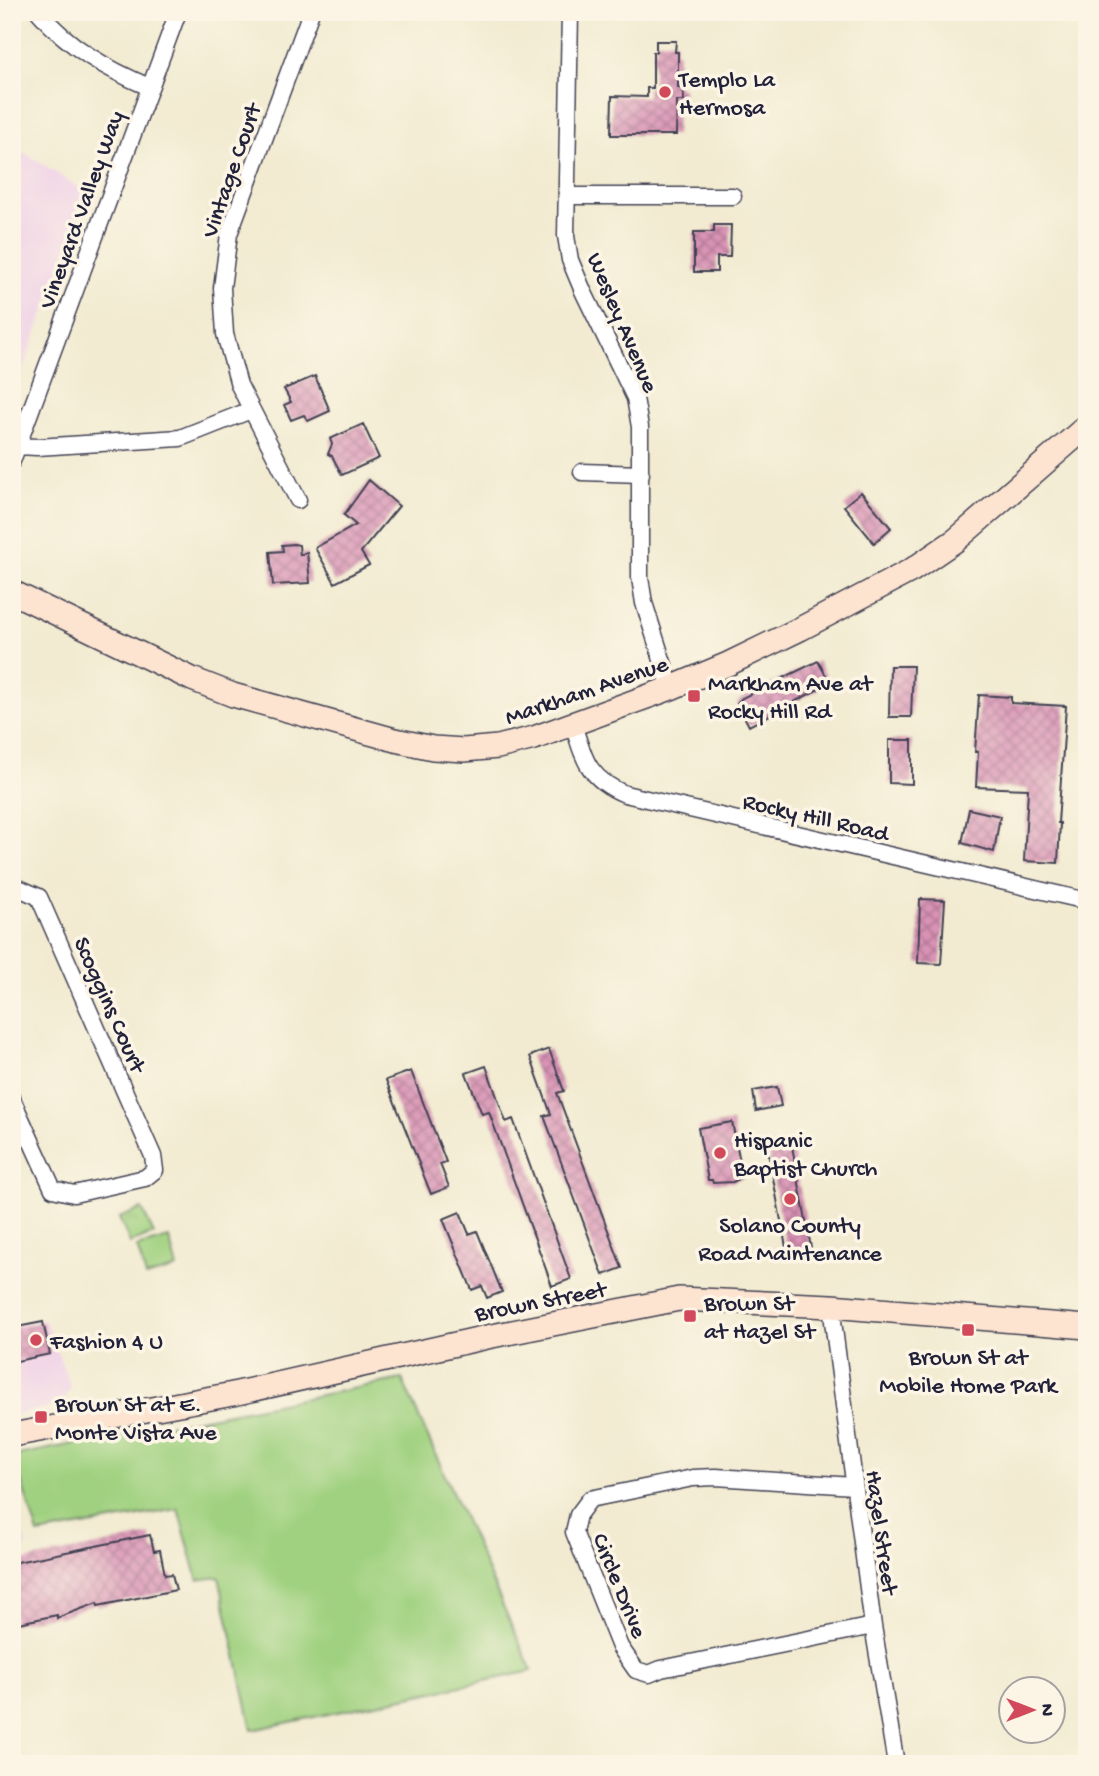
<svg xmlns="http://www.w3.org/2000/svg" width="1099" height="1776" font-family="'Gochi Hand',sans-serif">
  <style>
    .built { fill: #efd0e7 }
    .green { fill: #a0d180; stroke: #617a5e; stroke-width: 2 }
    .park { fill: url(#park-crowns); stroke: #617a5e; stroke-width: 2 }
    .building { fill: url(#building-cross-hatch) }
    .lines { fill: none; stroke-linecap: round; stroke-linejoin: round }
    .street-casing { stroke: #414052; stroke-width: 19 }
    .secondary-casing { stroke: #414052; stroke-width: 26 }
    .street { stroke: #fff; stroke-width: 16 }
    .secondary { stroke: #fde4d1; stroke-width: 23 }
    .poi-dot { fill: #d1495b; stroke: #fcf5e5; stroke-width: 2.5 }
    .labels { text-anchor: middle; stroke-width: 7; stroke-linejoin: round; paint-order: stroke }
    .poi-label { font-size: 24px; fill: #22223b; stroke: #fcf5e5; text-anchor: start }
    .street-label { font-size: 24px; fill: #22223b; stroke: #fcf5e5 }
  </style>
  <defs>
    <pattern id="park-crowns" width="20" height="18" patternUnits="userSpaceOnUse" patternTransform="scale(1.75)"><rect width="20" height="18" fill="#a0d180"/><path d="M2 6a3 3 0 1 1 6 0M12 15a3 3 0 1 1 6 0" fill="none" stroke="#8ab370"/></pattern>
    <pattern id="building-cross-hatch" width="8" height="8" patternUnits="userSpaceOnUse" patternTransform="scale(1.75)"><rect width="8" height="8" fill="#d993b5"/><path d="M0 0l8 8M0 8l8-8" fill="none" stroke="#b07894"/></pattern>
  </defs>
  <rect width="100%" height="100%" fill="#fcf5e5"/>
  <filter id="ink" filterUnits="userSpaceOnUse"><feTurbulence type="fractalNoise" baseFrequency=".0143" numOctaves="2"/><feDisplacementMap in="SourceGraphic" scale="14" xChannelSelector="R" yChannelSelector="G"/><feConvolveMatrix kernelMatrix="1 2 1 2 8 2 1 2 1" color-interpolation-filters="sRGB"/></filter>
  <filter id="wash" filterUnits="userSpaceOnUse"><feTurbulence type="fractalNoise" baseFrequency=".00686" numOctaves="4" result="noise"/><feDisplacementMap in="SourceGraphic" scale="28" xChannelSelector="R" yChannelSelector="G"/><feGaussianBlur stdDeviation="1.57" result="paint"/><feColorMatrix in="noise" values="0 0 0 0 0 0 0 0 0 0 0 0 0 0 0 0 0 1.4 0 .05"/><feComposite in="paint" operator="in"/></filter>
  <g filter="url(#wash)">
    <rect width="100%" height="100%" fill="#f2ebd1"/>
    <path class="built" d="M12,145l76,48 -76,206z
      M45,1320l26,67 -10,18 -49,10v-89z
      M12,1478l15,70 -15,4z"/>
    <path class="green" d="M169,1238l8,30 -31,9 -9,-30z
      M402,1379l130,292 -280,59 -33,-153 -21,3 -20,-71 -140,25 -25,-78z"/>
    <path class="park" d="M142,1209l12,25 -24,9 -11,-25z"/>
    <g id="blocks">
      <path class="building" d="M656,41h20l-1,11h3v36h5l1,13h-7l-1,34h-65l1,-39 35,1v-9h6v-36h3z
        M714,225h17l-1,32h-13v15h-23v-40h20z
        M315,376l15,35 -22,10 -4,-6 -13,5 -7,-15 7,-3 -7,-13z
        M363,424l16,34 -37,17 -10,-19 -4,-2 4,-10 -2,-5z
        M369,480l30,26 -38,46 8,13 -34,18 -20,-35 41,-23 -12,-10z
        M861,492l30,36 -17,15 -30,-37z
        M294,544l5,1 1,10 7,-3 3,31 -37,2 -3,-33 13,-1 -1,-6z
        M818,661l12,22 -81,43 -12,-23 5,-5z
        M890,666h23l-2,51h-22z
        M979,695l32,2v6l55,3 -8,117h2l-2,40 -34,-2 4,-72 -52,-2 2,-35h-3z
        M889,740h23v44l-23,-1z
        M969,809l31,7 -6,36 -32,-9z
        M920,899l25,1 -4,64 -23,-1z
        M549,1049l15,42 -7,2 65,175 -19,7 -59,-159 7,-2 -21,-58z
        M486,1066l20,56 7,-3 58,160 -19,7 -63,-174 -7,2 -16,-41z
        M411,1071l35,91 -6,2 9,23 -18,7 -45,-114z
        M777,1087l4,19 -25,5 -3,-20z
        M732,1122l11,55 -10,5 -20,1 -1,-3h-4l-10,-52z
        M791,1141l21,112 -24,5 -21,-112z
        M460,1212l9,22 8,-3 25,61 -15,6 -5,-12 -10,4 -29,-71z
        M43,1322l7,32 -38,8v-34z
        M150,1535l4,16 6,-1 5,25 7,-1 4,16 -78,16 -1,-3 -40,15v-3l-43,9 -2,-61z"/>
    </g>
  </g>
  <g filter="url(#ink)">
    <use href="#blocks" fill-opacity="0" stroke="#414052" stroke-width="2"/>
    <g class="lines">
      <g class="street-casing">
        <path id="street" d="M39,12c30,36 68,57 110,75
          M570,12l-4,224 4,24 13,31 52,107 5,29v151l4,25 27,85
          M567,196h166
          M18,446l19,1 143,-9 71,-28
          M12,461l166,-449
          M582,472l59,2
          M298,500l-59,-115 -14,-51 -3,-46 7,-54 82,-222
          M573,724c11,35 15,55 52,70l462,107
          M12,885l27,12 114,259 2,14 -10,8 -71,16 -21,-5 -41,-90
          M831,1306l42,320 23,138
          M854,1486l-138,-9 -23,1 -103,21 -12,16 -4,17 46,115 16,23 13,4 12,-5 212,-43"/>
      </g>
      <g class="secondary-casing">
        <path id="secondary" d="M12,592l180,87 41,16 162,45 38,8 31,2 34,-3 36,-9 137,-50 57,-24 72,-35 112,-59 44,-30 131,-114
          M12,1435l221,-41 254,-57 192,-38 152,7 256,21"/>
      </g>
      <use href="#street" class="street"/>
      <use href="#secondary" class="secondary"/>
    </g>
  </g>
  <g class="poi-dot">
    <circle cx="665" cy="92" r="7"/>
    <rect x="687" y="689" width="14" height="14" rx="3.5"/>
    <circle cx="720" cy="1153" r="7"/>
    <circle cx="790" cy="1199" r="7"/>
    <rect x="683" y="1309" width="14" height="14" rx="3.5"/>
    <rect x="961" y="1323" width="14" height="14" rx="3.5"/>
    <circle cx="36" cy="1340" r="7"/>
    <rect x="34" y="1410" width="14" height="14" rx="3.5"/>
  </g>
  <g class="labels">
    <g class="poi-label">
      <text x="679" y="86">Templo La<tspan x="679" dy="28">Hermosa</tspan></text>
      <text x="708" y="690">Markham Ave at<tspan x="708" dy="28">Rocky Hill Rd</tspan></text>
      <text x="734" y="1147">Hispanic<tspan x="734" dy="28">Baptist Church</tspan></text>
      <text x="790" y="1232" text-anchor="middle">Solano County<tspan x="790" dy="28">Road Maintenance</tspan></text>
      <text x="704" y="1310">Brown St<tspan x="704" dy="28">at Hazel St</tspan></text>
      <text x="50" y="1348">Fashion 4 U</text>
      <text x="968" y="1364" text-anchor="middle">Brown St at<tspan x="968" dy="28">Mobile Home Park</tspan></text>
      <text x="55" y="1411">Brown St at E.<tspan x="55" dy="28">Monte Vista Ave</tspan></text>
    </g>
    <g class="street-label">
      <text transform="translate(230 170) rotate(-71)" y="8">Vintage Court</text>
      <text transform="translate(80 209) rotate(-70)" y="8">Vineyard Valley Way</text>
      <text transform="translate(624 322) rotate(67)" y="8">Wesley Avenue</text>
      <text transform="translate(586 689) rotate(-19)" y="8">Markham Avenue</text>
      <text transform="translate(816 816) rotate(13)" y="8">Rocky Hill Road</text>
      <text transform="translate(111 1004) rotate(66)" y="8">Scoggins Court</text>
      <text transform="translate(540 1300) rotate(-11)" y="8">Brown Street</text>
      <text transform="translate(883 1532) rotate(82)" y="8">Hazel Street</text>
      <text transform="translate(621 1585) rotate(68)" y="8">Circle Drive</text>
    </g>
  </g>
  <rect width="1099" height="1776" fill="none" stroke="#fcf5e5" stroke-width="42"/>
  <g transform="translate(1032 1710) rotate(90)"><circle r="33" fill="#fcf5e5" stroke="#a5a1a1" stroke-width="2"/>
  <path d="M0-5L12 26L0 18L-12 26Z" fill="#d1495b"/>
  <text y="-10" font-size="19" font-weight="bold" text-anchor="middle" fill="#22223b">N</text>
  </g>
</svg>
